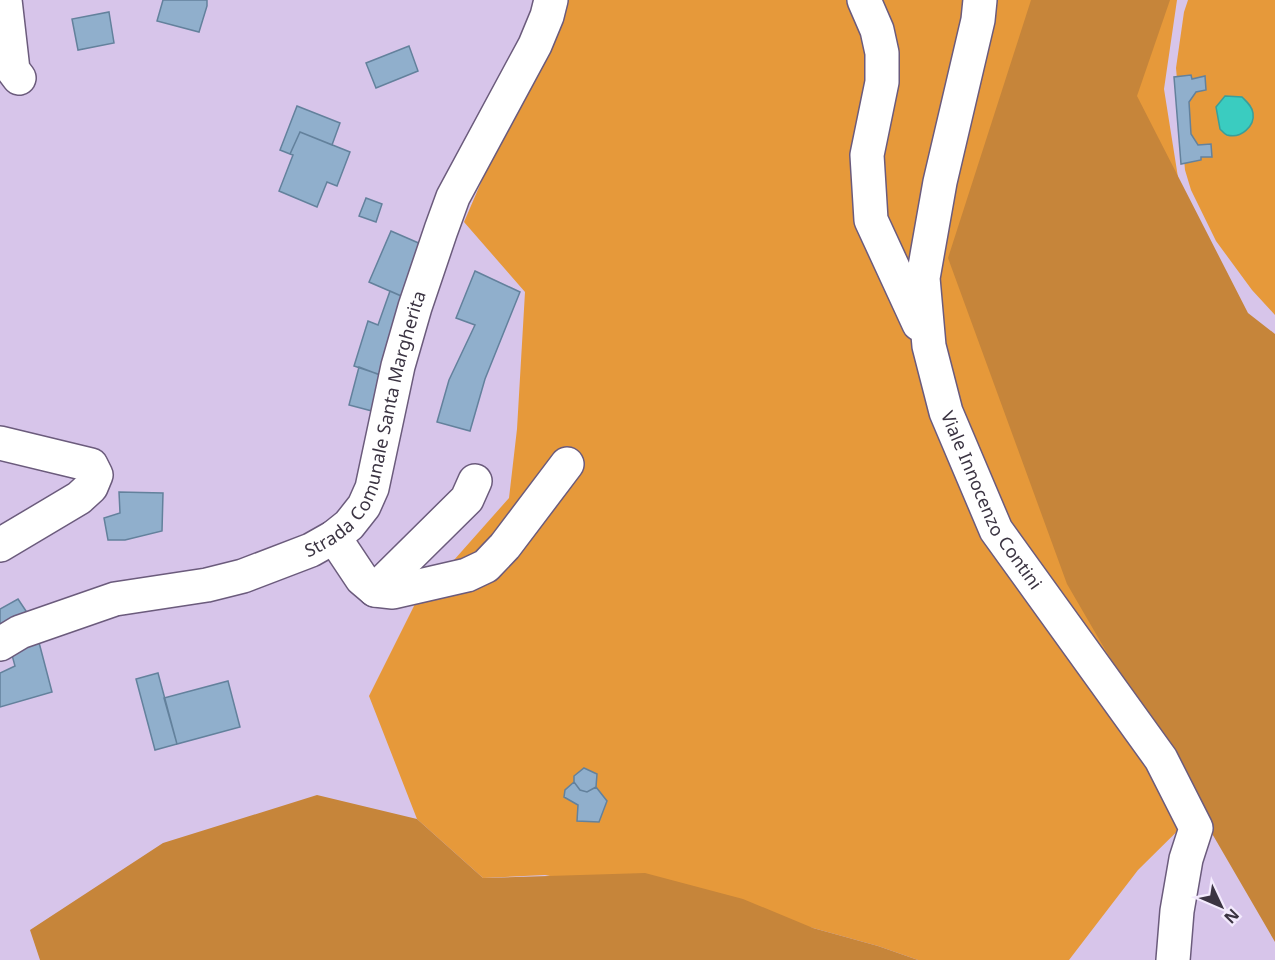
<svg xmlns="http://www.w3.org/2000/svg" width="1275" height="960" font-family="'Noto Sans',sans-serif">
  <style>
    .green { fill: #e6993a }
    .forest { fill: #c6853a }
    .water { fill: #3accc0; stroke: #3a9e9a; stroke-width: 1.5 }
    .building { fill: #90afcc; stroke: #63819c; stroke-width: 1.5 }
    .lines { fill: none; stroke-linecap: round; stroke-linejoin: round }
    .minor-casing { stroke: #6b5b7c; stroke-width: 36 }
    .minor { stroke: #fff; stroke-width: 33 }
    .labels { text-anchor: middle; stroke-width: 6; stroke-linejoin: round; paint-order: stroke }
    .street-label { font-size: 18px; fill: #3b3442; stroke: #f3eafd }
  </style>
  <rect width="100%" height="100%" fill="#d7c5ea"/>
  <path class="green" d="M565,0h612l-13,89 39,246 24,447 -89,88 -69,90h-151l-40,-14 -65,-18 -268,-53 -62,3 -66,-59 -48,-123 46,-92 94,-106 8,-69 8,-137 -61,-70 40,-93z
    M1188,0h87v315l-23,-25 -36,-49 -25,-51 -6,-20 -9,-102 8,-56z"/>
  <path class="forest" d="M1031,0h139l-33,96 111,217 27,21v608l-208,-358 -119,-326z
    M317,795l100,24 66,59 162,-5 98,26 70,29 65,18 40,14h-878l-10,-30 133,-87z"/>
  <path class="water" d="M1225,96l17,1c5,5 10,9 11,16 2,13 -12,26 -26,22 -3,-1 -5,-4 -7,-6l-4,-22z"/>
  <path class="building" d="M163,0h44v6l-8,26 -42,-11z
    M109,12l5,31 -36,7 -6,-31z
    M409,46l9,25 -42,17 -10,-25z
    M1191,75l1,4 13,-3 1,14 -10,2 -7,10 2,32 7,11 13,-1 1,13h-11v3l-20,4 -7,-87z
    M297,106l43,17 -8,22 -32,-13 -10,22 -10,-4z
    M300,132l50,20 -13,34 -10,-4 -10,25 -38,-16 14,-36 -3,-1z
    M366,198l16,6 -6,18 -17,-6z
    M391,231l39,17 -22,51 -39,-17z
    M475,271l45,21 -35,87 -15,52 -33,-9 12,-42 26,-55 -19,-7z
    M390,291l18,8 -27,76 -27,-9 14,-45 10,4z
    M359,367l21,8 -8,36 -23,-6z
    M119,492l44,1 -1,38 -37,9h-17l-4,-22 16,-5z
    M18,599l12,18 -30,14v-22z
    M36,631l16,61 -52,15v-34l15,-7 -6,-22z
    M158,673l19,71 -22,6 -19,-71z
    M228,681l12,46 -63,17 -13,-46z
    M584,768l13,6 -1,13 -9,5 -7,-2 -6,-8v-6z
    M574,782l6,8 7,2 9,-5 11,14 -8,21 -22,-1 1,-16 -14,-8 1,-7z"/>
  <g class="lines">
    <g class="minor-casing">
      <g id="minor">
        <path d="M5,0l8,70 6,8"/>
        <path d="M864,0l13,30 5,23v29l-15,73 4,65 48,104"/>
        <path id="s1" d="M980,0l-2,20 -38,162 -17,96 6,68 17,66 50,118 165,229 35,69 -10,31 -9,52 -4,49"/>
        <path d="M0,443l91,22 5,10 -5,12 -12,11 -79,47"/>
        <path d="M334,537l28,42 13,11 18,2 74,-17 19,-9 19,-20 62,-82"/>
        <path d="M375,590l92,-91 8,-18"/>
        <path id="s2" d="M0,644l20,-12 95,-33 92,-14 36,-9 68,-26 23,-13 15,-12 15,-19 8,-18 26,-122 17,-59 26,-77 12,-33 82,-152 12,-29 4,-16"/>
      </g>
    </g>
    <use href="#minor" class="minor"/>
  </g>
  <g class="labels">
    <g class="street-label">
      <text dy="6" stroke="none"><textPath href="#s2" startOffset="470">Strada Comunale Santa Margherita</textPath></text>
      <text dy="6" stroke="none"><textPath href="#s1" startOffset="520">Viale Innocenzo Contini</textPath></text>
    </g>
  </g>
  <g transform="translate(1221 906) rotate(134)" stroke="#f3eafd" stroke-width="4.5" paint-order="stroke">
  <path d="M0-4.5L10 22L0 15L-10 22Z" fill="#3b3442"/>
  <text y="-9" font-size="16" font-weight="bold" text-anchor="middle" fill="#3b3442">N</text>
  </g>
</svg>
